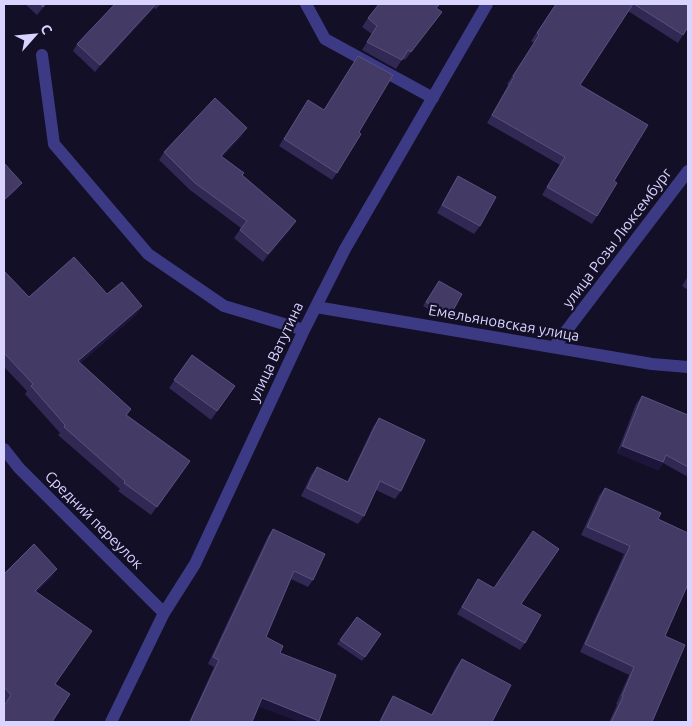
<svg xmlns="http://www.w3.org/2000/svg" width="692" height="726" font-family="Ubuntu,sans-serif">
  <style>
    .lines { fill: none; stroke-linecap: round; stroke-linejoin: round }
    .minor { stroke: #3d3a85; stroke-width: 12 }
    .wall { fill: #312854 }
    .shaded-wall { fill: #1d163a }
    .building { fill: #433a66; stroke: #5a527e }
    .labels { text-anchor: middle; stroke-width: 4.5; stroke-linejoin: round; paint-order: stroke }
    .street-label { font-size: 15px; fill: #d9d4ff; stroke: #130f26 }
  </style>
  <rect width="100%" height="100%" fill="#130f26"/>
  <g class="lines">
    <path class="minor" d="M306,4l19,35 108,59
      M42,55l12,89 94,110 76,52 80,24
      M316,307l336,57 36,3
      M554,347l134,-176
      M4,449l15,19 145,145
      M111,722l53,-109 31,-49 109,-234 41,-81 142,-245"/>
  </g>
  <path class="wall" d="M25,4h22l-10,11z
    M115,4h46l-5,5 -2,-1 -59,64 -22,-21 4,-7z
    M556,4h132l-5,31 -5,8 -50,-32 -48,74 34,96 -17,35 -5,8 -50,-29 18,-30 -73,-42 21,-38 -1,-1 27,-41 -3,-2z
    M436,8l6,4 -37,48 -2,-2 -7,11 -34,-19 10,-16 -10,-7 6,-9z
    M358,56l1,76 -22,41 -5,7 -53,-34 29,-46 16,10z
    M242,136l-20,21 20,18 49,54 -28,33 -29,-24 7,-10 -51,-38 -31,-30 5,-8z
    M458,176l22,50 -6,8 -37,-21 16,-29z
    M4,271l25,26 78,-3 30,20 -57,49 51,46 -4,6 63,46 -39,54 -33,-24 2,-2 -62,-54 2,-2 -35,-39 2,-3 -23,-24z
    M688,276v14l-6,-4z
    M439,281l11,35 -3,4 -24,-14z
    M192,355l43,31 -24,34 -42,-32z
    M642,396l46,19v62l-25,-14 -5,7 -41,-17 19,-49z
    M379,418l22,73 -6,8 -19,-9 -12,26 -6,8 -57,-28 10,-21 6,-8 30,15 26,-55z
    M605,488l53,31 30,14v56l-2,-1 -21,48 -13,86h-43l8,-17 -1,-1 13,-29 -49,-23 44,-98 -43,-19 18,-39z
    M273,529l40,51 -5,7 -17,-8 -25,58 14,16 39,68 -2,1h-17l-41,-16 -7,16h-63l25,-55 -6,-3 60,-128z
    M4,574l48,3 -16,15 56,39 -87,72 -1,-1z
    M478,579l43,25 4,39 -5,7 -63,-36z
    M357,617l24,17 -19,27 -25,-17z
    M462,659l30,63h-113l9,-18 5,-8 38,19 25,-48z"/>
  <path class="shaded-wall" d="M45,4h2l-10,11 6,-8z
    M156,4l-2,4 -59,64 5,-7z
    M247,128l-5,8 -26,28 5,-8z
    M22,183l-5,7 -13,12v-2z
    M296,221l-5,8 -28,33 5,-8z
    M142,306l-5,8 -65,55 6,-8z
    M622,446l41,16 -5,8 -41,-17z
    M57,569l-5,8 -23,21 6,-7z
    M262,698l57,23 -2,1h-17l-43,-16z"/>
  <path class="building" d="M40,4h5l-2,3z
    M115,4h41l-56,61 -23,-21z
    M379,4h61l-4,4 6,4 -31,40 -3,-2 -6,10 -35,-18 10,-16 -9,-8z
    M556,4h77l-53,81 68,40 -34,56 3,2 -20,33 -50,-29 18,-30 -73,-42 22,-38 -1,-1 26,-41 -2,-2z
    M634,4h54v23l-5,8z
    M358,56l35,19 -34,57 2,2 -24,39 -53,-34 24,-39 16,10z
    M215,98l32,30 -26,28 23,17 -2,2 54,46 -28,33 -28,-24 7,-9 -52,-38 -31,-31z
    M4,163l18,20 -18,17z
    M458,176l38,21 -16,29 -38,-21z
    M74,257l33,37 15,-12 20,24 -64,55 53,48 -5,6 64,46 -33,46 -33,-24 1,-2 -61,-54 1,-2 -34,-39 2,-2 -29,-31v-82l25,26z
    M439,281l23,13 -12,22 -24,-14z
    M192,355l43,31 -18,25 -43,-31z
    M642,396l46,19v52l-22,-12 -3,7 -41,-16z
    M379,418l46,22 -24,51 -21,-10 -16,35 -57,-28 10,-21 31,15z
    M605,488l56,25 -3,6 30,14v51l-23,52 20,9 -33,77h-41l12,-25 -1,-1 12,-29 -49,-23 45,-98 -43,-19z
    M273,529l52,25 -12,26 -19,-9 -28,66 17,9 -3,7 56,22 -17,46 -57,-23 -10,24h-62l29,-62 -6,-3z
    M533,531l26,18 -38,55 20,11 -16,28 -63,-36 16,-28 16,9z
    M34,544l23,25 -22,22 57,40 -37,53 15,10 -18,28h-48v-16l7,-11 -7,-8v-113z
    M357,617l24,17 -16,23 -25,-17z
    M462,659l49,26 -19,37h-112l13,-26 39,19z"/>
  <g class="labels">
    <g class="street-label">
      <text transform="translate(617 238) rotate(-53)" y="5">улица Розы Люксембург</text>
      <text transform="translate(504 323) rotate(10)" y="5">Емельяновская улица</text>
      <text transform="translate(276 352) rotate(-65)" y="5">улица Ватутина</text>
      <text transform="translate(94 520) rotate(45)" y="5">Средний переулок</text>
    </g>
  </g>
  <rect width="692" height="726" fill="none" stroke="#d9d4ff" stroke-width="10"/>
  <g transform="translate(35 35) rotate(63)" stroke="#130f26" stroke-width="4" paint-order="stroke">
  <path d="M0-4L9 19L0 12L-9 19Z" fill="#d9d4ff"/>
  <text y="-8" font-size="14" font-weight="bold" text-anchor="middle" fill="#d9d4ff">С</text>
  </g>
</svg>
